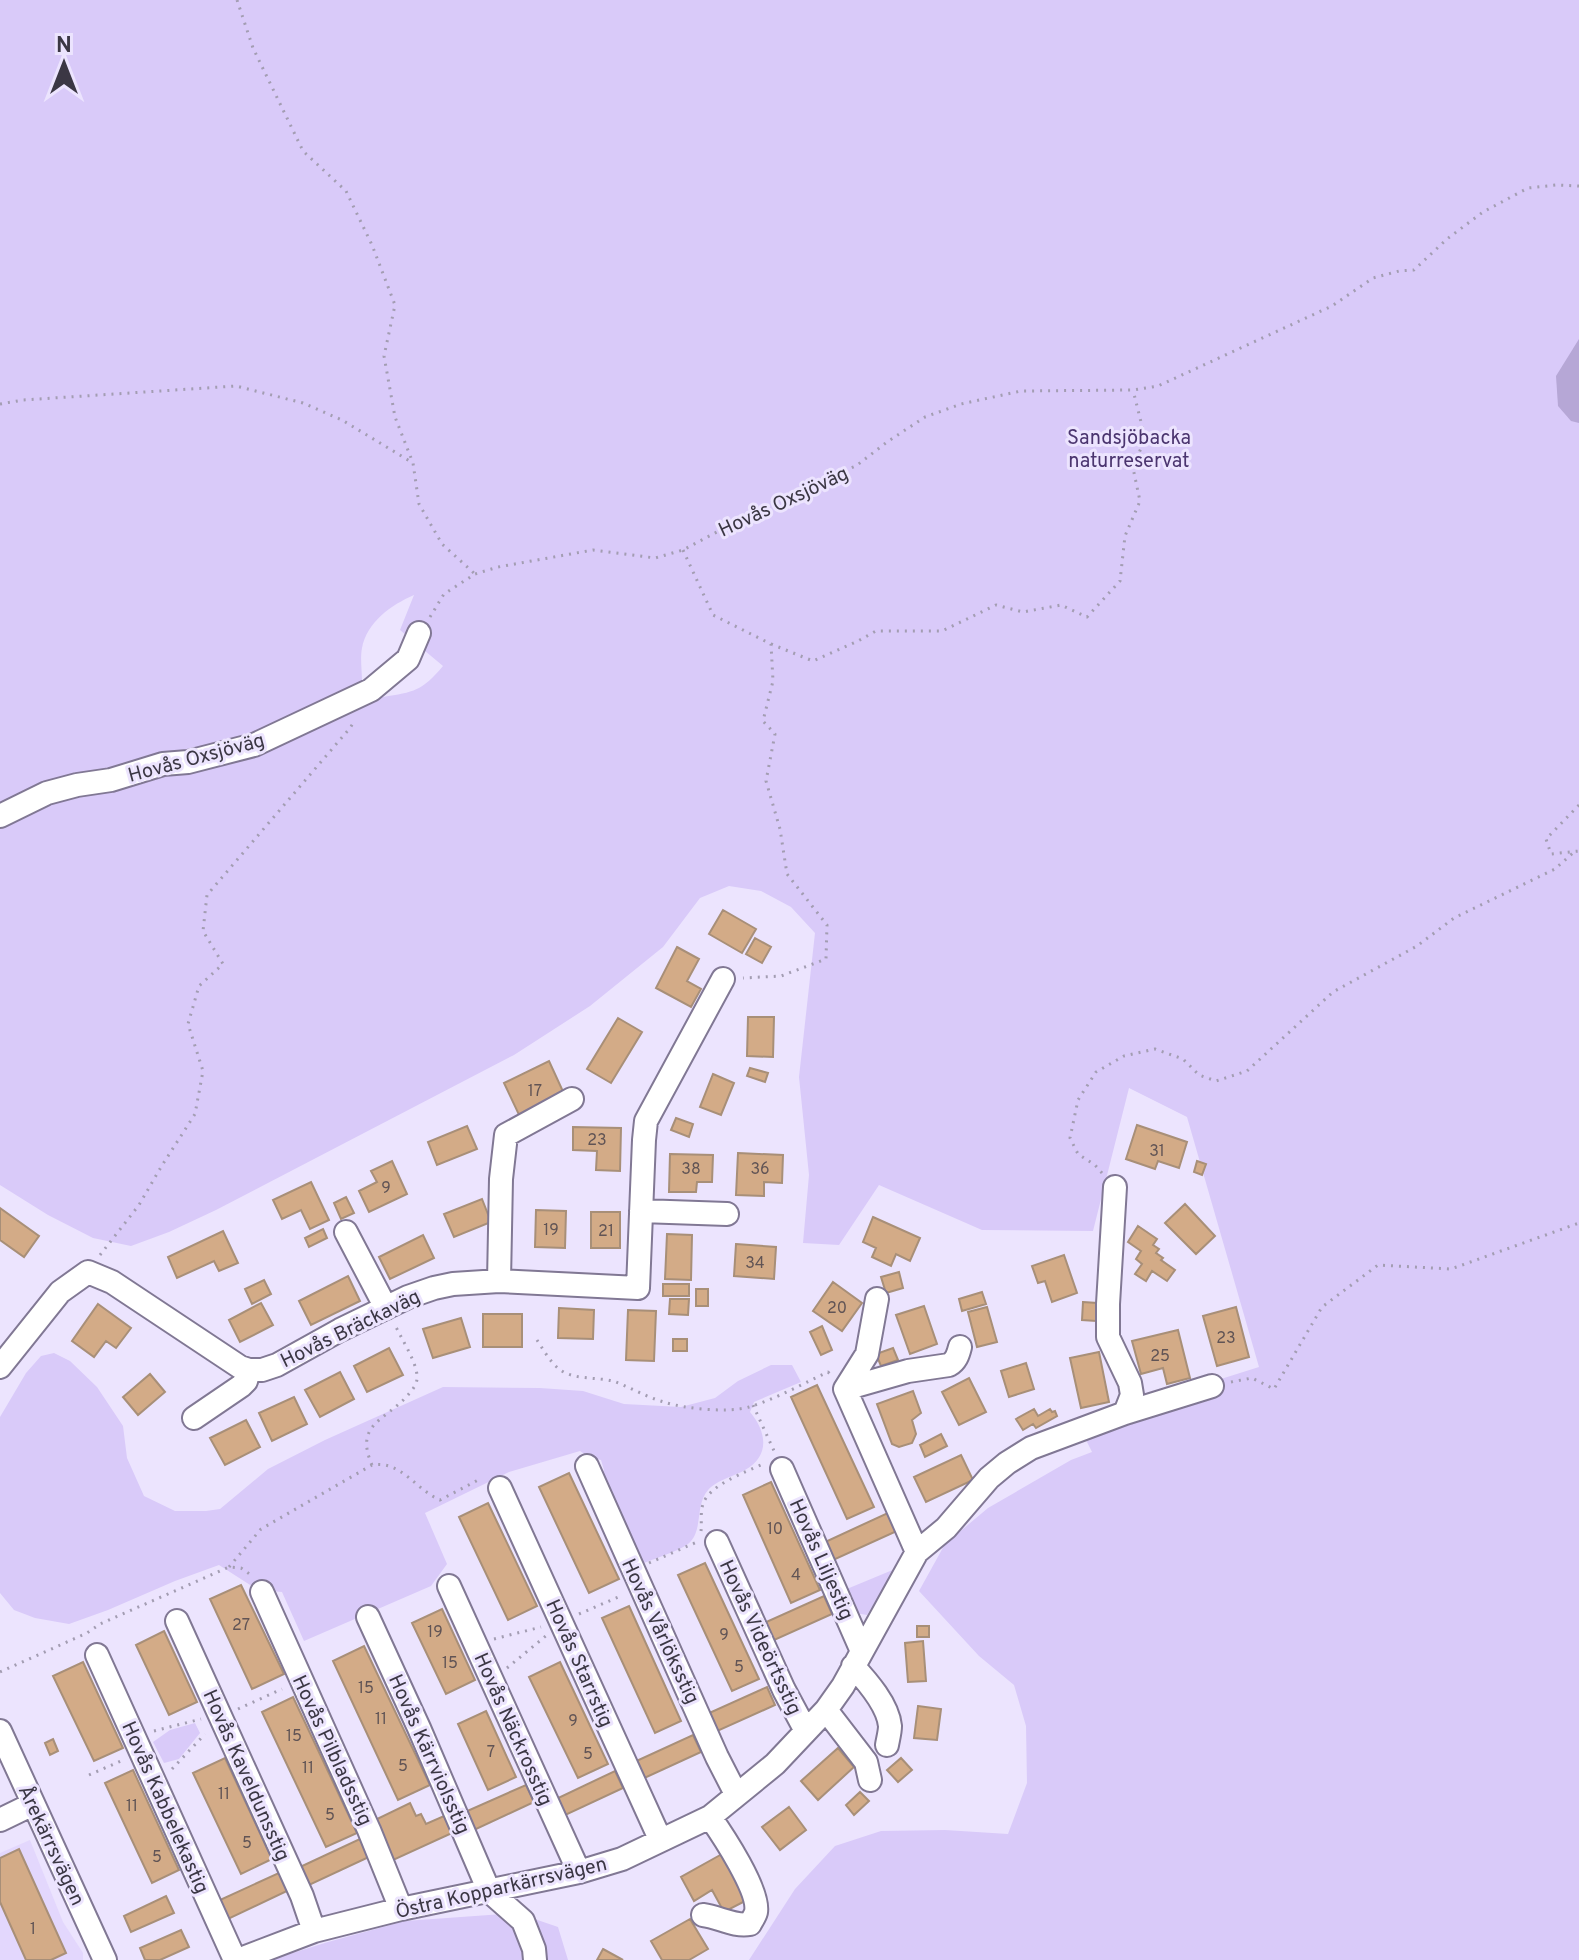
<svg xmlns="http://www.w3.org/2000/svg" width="1579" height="1960" font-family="Overpass,sans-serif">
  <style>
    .built { fill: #e3d7fd }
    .green { fill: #d9caf9; fill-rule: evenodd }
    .water { fill: #b6a7d6 }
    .building { fill: #d3ab87; stroke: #a88f78; stroke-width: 2 }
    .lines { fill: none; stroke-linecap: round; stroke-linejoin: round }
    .minor-casing { stroke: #817894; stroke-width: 26 }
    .path { stroke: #a39db2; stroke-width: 3; stroke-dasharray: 2 6; stroke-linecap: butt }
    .minor { stroke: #fff; stroke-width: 22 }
    .labels { text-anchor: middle; stroke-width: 6; stroke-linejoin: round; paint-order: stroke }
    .number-label { font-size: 16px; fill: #615455 }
    .park-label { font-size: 20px; fill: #4b356f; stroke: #ece4fe }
    .street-label { font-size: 20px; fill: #3b3744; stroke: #ece4fe }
  </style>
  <rect width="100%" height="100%" fill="#ece4fe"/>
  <path class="built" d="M30,1840l33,82 20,31v7h-83v-107z"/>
  <path class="green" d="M0,0h1579v1960h-830l46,-71 40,-43 46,-15 64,-1 63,4 19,-51 -1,-57 -12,-41 -35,-29 -60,-65 26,-47 43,-36 83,-48 21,-8 -14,-28 181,-57 -72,-250 -58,-29 -36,143 -111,-1 -103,-45 -40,60 -36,-2 6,-68 -10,-98 16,-144 -24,-26 -30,-16 -32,-5 -29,12 -37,49 -73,59 -76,49 -298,155 -47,22 -38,14 -38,-8 -45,-23 -48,-30zM414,595l-14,35 43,36c-21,25 -29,26 -60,31l-21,-16c0,-10 -2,-23 0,-33 5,-26 29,-43 52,-53z
    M54,1353l16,8 27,26 26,39 4,32 17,38 31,15h31l14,-2 48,-40 57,-29 118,-53 97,1 43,3 41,13 57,3 34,-9 23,-17 33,-16h21l9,17 -47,20 -4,10c17,20 20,44 -5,58 -11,6 -24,9 -34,17 -18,16 -6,43 -23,57 -9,7 -40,17 -52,22l-38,-87 6,-9 -3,-10 -12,-3 -9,-6 -71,21 -84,41 22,51 -16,22 -127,55 -22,-49 -24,-2 -39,-25 -44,16 -67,29 -39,14 -34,-6 -21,-8 -14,-17v-176l26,-44 15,-17z
    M895,1569l-28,46 -12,-2 -13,-22z
    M195,1723l5,10 -21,26 -15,4 -11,-21 17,-12z
    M517,1913l41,14 10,33h-298l58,-18 77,-21z"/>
  <path class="water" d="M1579,339v84l-8,-2 -13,-15 -2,-30z"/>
  <path class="building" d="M723,910l33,19 -14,24 -33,-19z
    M755,938l16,9 -9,16 -16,-9z
    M677,947l22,12 -12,22 14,8 -10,18 -35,-19z
    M748,1017h26l-1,40 -26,-1z
    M618,1018l24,14 -31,51 -24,-14z
    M549,1061l17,37 -45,21 -17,-36z
    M750,1068l18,5 -3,9 -18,-6z
    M713,1074l21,9 -13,32 -21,-8z
    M676,1118l17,6 -4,13 -18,-7z
    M1137,1125l50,17 -8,26 -21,-7 -3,8 -29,-10z
    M467,1126l10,23 -40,16 -9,-23z
    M573,1127l48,1 -1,43 -24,-1 1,-19 -24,-1z
    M738,1153l45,2 -1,28 -18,-1v14l-28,-1z
    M670,1154l43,1 -1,27h-15l-1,10h-27z
    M392,1161l15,33 -38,18 -10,-21 18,-9 -6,-11z
    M1197,1161l9,3 -4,11 -8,-3z
    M311,1182l18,38 -19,9 -9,-19 -19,9 -9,-19z
    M346,1197l8,16 -13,6 -7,-16z
    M482,1199l9,23 -37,15 -10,-23z
    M1185,1204l30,32 -19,18 -31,-31z
    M0,1208l39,28 -15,21 -24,-17z
    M536,1210l30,1 -1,37 -30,-1z
    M591,1212h29v36h-29z
    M873,1217l47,21 -10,23 -14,-7 -5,12 -19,-9 4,-9 -13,-6z
    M1138,1226l19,13 -4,6 6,4 -3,4 7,5 -2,2 14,10 -8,11 -15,-10 -6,10 -11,-7 7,-10 -6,-5 5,-8 -13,-9z
    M323,1229l4,9 -18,9 -4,-9z
    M223,1231l15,32 -19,8 -5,-10 -37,17 -9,-21z
    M667,1234l25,1 -1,45 -26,-1z
    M423,1235l11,23 -44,21 -11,-22z
    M736,1244l40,3 -2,32 -40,-3z
    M1064,1255l13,38 -25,9 -7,-21 -7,2 -6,-17z
    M899,1272l4,16 -17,5 -5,-16z
    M348,1276l12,25 -49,24 -12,-24z
    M264,1280l7,14 -19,10 -7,-15z
    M833,1282l29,21 -20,28 -29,-20z
    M663,1284h26v12h-26z
    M696,1289h12v17h-12z
    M982,1292l4,12 -24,7 -3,-12z
    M670,1299h19l-1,16 -19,-1z
    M1083,1302l14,1 -1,18 -14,-1z
    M261,1303l12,22 -33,17 -11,-22z
    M98,1304l33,24 -15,20 -10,-7 -12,16 -22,-16z
    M924,1306l13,38 -27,10 -14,-39z
    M987,1307l10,35 -20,5 -9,-35z
    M1236,1307l13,50 -32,9 -14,-50z
    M559,1308l35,2 -1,29 -35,-1z
    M628,1310l28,1 -2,50 -28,-1z
    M483,1314h39v33h-39z
    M461,1318l9,29 -37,11 -10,-29z
    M822,1326l10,24 -11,5 -11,-23z
    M1178,1330l12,48 -23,6 -4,-16 -22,6 -9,-33z
    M673,1339h14v12h-14z
    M389,1348l14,27 -36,17 -13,-26z
    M893,1348l5,12 -17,6 -5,-12z
    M1099,1352l10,50 -28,6 -11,-50z
    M1026,1363l8,26 -25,8 -8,-26z
    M340,1372l14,27 -34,18 -15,-27z
    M150,1374l15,18 -27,23 -15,-18z
    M969,1378l17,34 -27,13 -17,-33z
    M817,1385l57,122 -27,12 -56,-122z
    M913,1391l8,22 -9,7 4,14 -4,9 -13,4 -7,-3 -15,-40z
    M294,1397l13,27 -35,17 -13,-28z
    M1034,1409l4,7 12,-7 2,3 3,-1 2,5 -21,12 -3,-4 -10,6 -7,-11z
    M246,1420l14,27 -35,18 -15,-27z
    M941,1434l6,12 -22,11 -5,-12z
    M961,1455l12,25 -47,22 -12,-25z
    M569,1473l50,106 -30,14 -50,-106z
    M771,1482l49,108 -29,13 -48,-108z
    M488,1503l49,103 -29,14 -49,-103z
    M890,1512l9,18 -68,31 -8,-18z
    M705,1563l54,116 -27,12 -54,-116z
    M241,1585l43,89 -32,15 -42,-90z
    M824,1596l8,18 -60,27 -8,-18z
    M629,1606l52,115 -26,12 -53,-115z
    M442,1609l33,71 -29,14 -34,-71z
    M917,1626h12v11h-12z
    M164,1631l33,71 -28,13 -33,-70z
    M923,1641l3,40 -18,1 -3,-39z
    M364,1646l66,139 -32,15 -65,-139z
    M83,1662l40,86 -29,13 -41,-85z
    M560,1662l48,102 -30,14 -49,-101z
    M767,1687l8,18 -60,27 -8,-18z
    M293,1697l64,136 -31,14 -64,-135z
    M918,1706l23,3 -4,31 -23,-2z
    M486,1711l30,66 -28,13 -30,-66z
    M693,1735l8,17 -61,28 -8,-17z
    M53,1739l5,12 -8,4 -5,-12z
    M838,1748l16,19 -36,33 -17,-19z
    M225,1758l47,101 -31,15 -48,-101z
    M901,1758l11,12 -14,12 -11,-12z
    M133,1770l46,100 -27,13 -47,-100z
    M615,1771l8,17 -62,29 -7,-17z
    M526,1785l8,17 -60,28 -9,-18z
    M860,1792l9,9 -15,14 -8,-10z
    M410,1803l6,13 5,-2 5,10 18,-8 8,17 -61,28 -16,-41z
    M789,1807l17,23 -26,20 -18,-23z
    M362,1838l9,18 -62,29 -9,-18z
    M19,1849l47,104 -15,7h-25l-26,-58v-44z
    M722,1854l25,46 -23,12 -12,-22 -18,11 -13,-24z
    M281,1872l8,18 -61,29 -8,-19z
    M166,1896l8,17 -43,19 -7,-16z
    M690,1919l18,30 -19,11h-27l-11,-19z
    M181,1930l8,17 -29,13h-15l-5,-12z
    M603,1949l20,11h-26z"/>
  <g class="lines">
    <g class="minor-casing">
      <path id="minor" d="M0,816l47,-23 30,-8 34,-5 52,-16 25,-2 66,-17 117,-55 37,-31 11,-26
        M641,1211l86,3
        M346,1232l40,76
        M499,1281l2,-102 5,-44 66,-36
        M0,1367l60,-75 28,-20 24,10 128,85 9,3h13l15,-5 63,-35 68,-33 26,-9 19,-4 46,-3 139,7 6,-148 2,-19 77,-142
        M845,1389l72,163
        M845,1389l63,-18 41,-6c7,-4 9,-10 11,-18
        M845,1389l22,-35 10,-55
        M1125,1413l87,-27
        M194,1418l47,-32 5,-5 3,-11
        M587,1466l130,291 19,37
        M782,1469l79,180
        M500,1488l160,351
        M717,1542l67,148 22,41
        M449,1586l130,286
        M262,1592l107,238 32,79
        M368,1617l51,111 70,163 34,30 11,28 1,11
        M177,1621l125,275 12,35
        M97,1655l138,305
        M853,1666c14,15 35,39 37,60 0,6 -2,13 -3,19
        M826,1710l40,52 4,18
        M0,1731l105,229
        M0,1820l33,-16
        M703,1915c16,2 31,12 47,9 2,-4 5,-8 6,-12 4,-21 -34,-78 -46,-95
        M238,1960l76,-29 87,-22 178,-37 43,-13 88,-42 65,-53 51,-54 17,-24 74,-134 29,-24 43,-50 18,-15 24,-15 94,-35 7,-18 -2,-12 -22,-46v-33l7,-117"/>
    </g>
    <path class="path" d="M237,0l16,48 50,103 43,40 26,54 23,60 -11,51 11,61 18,46 6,41 23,40 33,30
      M0,404l23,-4 213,-14 67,17 39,17 71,43
      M683,550l30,65 58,29 2,37 -10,40 12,13 -9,47 14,48 7,45 40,51 -1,34 -45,17 -38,2
      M430,617l14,-23 31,-20 23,-7 95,-17 62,8 28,-8 105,-56 68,-28 31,-24 38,-25 36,-13 60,-13 112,-1 25,-4 174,-80 41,-28 26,-7 15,-1 33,-31 36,-27 45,-24 28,-3 23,1
      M771,644l42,17 45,-20 18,-10h66l54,-26 27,7 38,-7 26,12 33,-36 5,-45 15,-35 -7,-33 12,-30 -12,-48
      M1579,805l-33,34 5,15 28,-3
      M1102,1173l-7,-8 -17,-11 -8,-16 8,-38 18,-28 28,-16 31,-7 28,10 16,16 17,6 31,-10 86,-79 84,-46 37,-28 101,-49 19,-17
      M100,1255l39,-50 22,-38 34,-53 8,-43 -15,-47 11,-38 24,-22 -20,-33 4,-36 143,-167 5,-8
      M537,1340c6,9 13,22 22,29 14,11 37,8 54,12 17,6 33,16 51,21 21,7 64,11 85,5 27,-8 53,-23 79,-35l3,3
      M1231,1382l21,-4 22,11 48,-82 56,-42 73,4 128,-46
      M753,1405l22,48
      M372,1465c-18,-41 13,-44 36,-70 4,-5 9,-10 9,-17 1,-14 -16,-40 -22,-53
      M701,1531c1,-8 -1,-18 2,-27 6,-19 43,-32 60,-40
      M649,1563l48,-21
      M229,1567l32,-38 111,-64c29,-5 44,25 68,35l42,-22
      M579,1614l44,-19
      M494,1639l47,-12
      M507,1668l40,-33
      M0,1672l87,-39 13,-9 129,-57 12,1 10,7
      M238,1709l44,-20
      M154,1731l47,-12
      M172,1769l33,-35
      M89,1775l34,-15"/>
    <use href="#minor" class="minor"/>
  </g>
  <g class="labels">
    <g class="number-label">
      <text x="535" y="1096">17</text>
      <text x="597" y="1145">23</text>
      <text x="1157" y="1156">31</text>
      <text x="691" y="1174">38</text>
      <text x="760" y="1174">36</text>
      <text x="386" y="1193">9</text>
      <text x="551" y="1235">19</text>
      <text x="606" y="1236">21</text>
      <text x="755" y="1268">34</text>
      <text x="837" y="1313">20</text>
      <text x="1226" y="1343">23</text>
      <text x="1160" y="1361">25</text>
      <text x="775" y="1534">10</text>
      <text x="796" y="1580">4</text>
      <text x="241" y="1630">27</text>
      <text x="435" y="1637">19</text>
      <text x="724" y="1640">9</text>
      <text x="450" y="1668">15</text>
      <text x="739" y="1672">5</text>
      <text x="366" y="1693">15</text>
      <text x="381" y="1724">11</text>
      <text x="573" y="1726">9</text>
      <text x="294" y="1741">15</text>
      <text x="491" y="1757">7</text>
      <text x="588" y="1759">5</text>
      <text x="403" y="1771">5</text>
      <text x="308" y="1773">11</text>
      <text x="224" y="1799">11</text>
      <text x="132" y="1811">11</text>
      <text x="330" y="1820">5</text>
      <text x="247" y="1848">5</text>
      <text x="157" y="1862">5</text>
      <text x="33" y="1934">1</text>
    </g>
    <g class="park-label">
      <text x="1129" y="444">Sandsjöbacka<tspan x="1129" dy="23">naturreservat</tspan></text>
    </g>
    <g class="street-label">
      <text transform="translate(783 501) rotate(-25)" y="7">Hovås Oxsjöväg</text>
      <text transform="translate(196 757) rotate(-15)" y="7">Hovås Oxsjöväg</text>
      <text transform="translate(350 1328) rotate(-26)" y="7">Hovås Bräckaväg</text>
      <text transform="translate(822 1559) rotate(66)" y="7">Hovås Liljestig</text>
      <text transform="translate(661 1631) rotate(65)" y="7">Hovås Vårlöksstig</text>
      <text transform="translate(761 1637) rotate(65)" y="7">Hovås Videörtsstig</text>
      <text transform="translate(580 1663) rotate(66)" y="7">Hovås Starrstig</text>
      <text transform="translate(514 1729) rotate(66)" y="7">Hovås Näckrosstig</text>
      <text transform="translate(333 1750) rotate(65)" y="7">Hovås Pilbladsstig</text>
      <text transform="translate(430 1754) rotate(66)" y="7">Hovås Kärrviolsstig</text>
      <text transform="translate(247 1775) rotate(66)" y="7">Hovås Kaveldunsstig</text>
      <text transform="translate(166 1807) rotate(66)" y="7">Hovås Kabbelekastig</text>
      <text transform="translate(52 1845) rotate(65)" y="7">Årekärrsvägen</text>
      <text transform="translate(501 1887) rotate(-13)" y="7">Östra Kopparkärrsvägen</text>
    </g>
  </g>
  <g transform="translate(64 64)" stroke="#ece4fe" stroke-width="6" paint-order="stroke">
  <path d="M0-6L14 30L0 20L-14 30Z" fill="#3b3744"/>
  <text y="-12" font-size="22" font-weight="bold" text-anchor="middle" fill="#3b3744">N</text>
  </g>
</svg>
